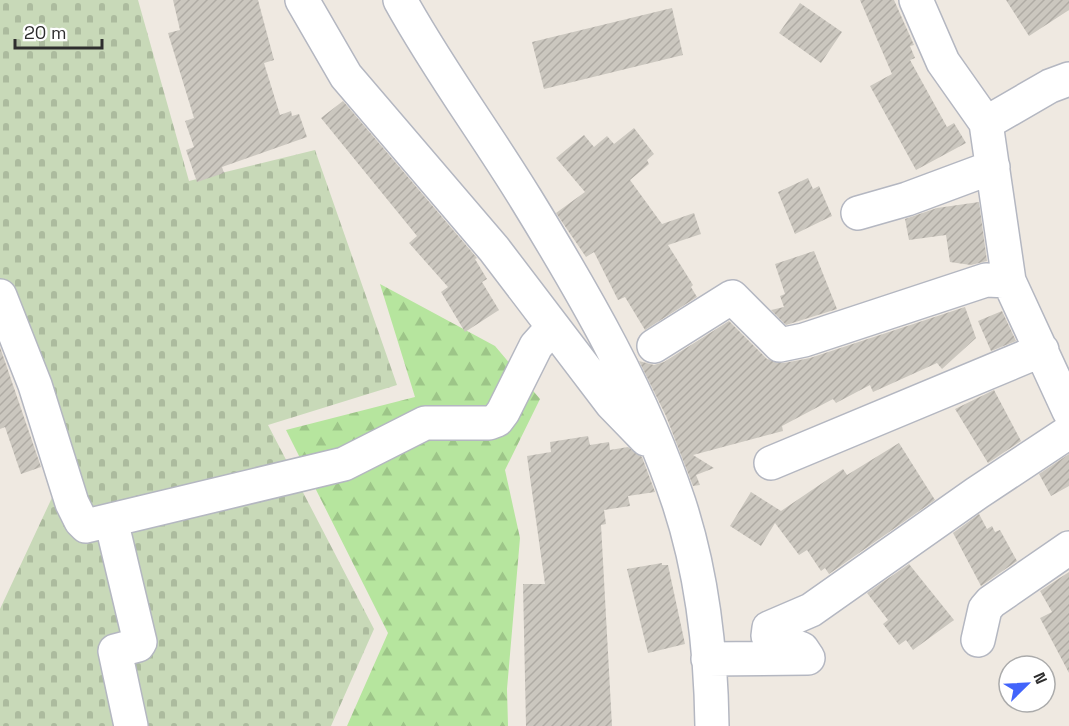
<svg xmlns="http://www.w3.org/2000/svg" width="1069" height="726" font-family="'Space Grotesk',sans-serif">
  <style>
    .forest { fill: url(#forest-firs) }
    .cemetery { fill: url(#cemetery-stones) }
    .building { fill: url(#building-hatch) }
    .lines { fill: none; stroke-linecap: round; stroke-linejoin: round }
    .minor-casing { stroke: #b4b7c1; stroke-width: 36 }
    .minor { stroke: #fff; stroke-width: 33 }
  </style>
  <defs>
    <pattern id="forest-firs" width="22" height="20" patternUnits="userSpaceOnUse" patternTransform="scale(1.5)"><rect width="22" height="20" fill="#b6e59e"/><path d="M5 1l3.5 6h-7zM16 11l3.5 6h-7z" fill="#9dc588"/></pattern>
    <pattern id="cemetery-stones" width="16" height="16" patternUnits="userSpaceOnUse" patternTransform="scale(1.5)"><rect width="16" height="16" fill="#c8d9b8"/><path d="M2 7V4a2 2 0 0 1 4 0v3zM10 15v-3a2 2 0 0 1 4 0v3z" fill="#acbb9e"/></pattern>
    <pattern id="building-hatch" width="6" height="6" patternUnits="userSpaceOnUse" patternTransform="scale(1.5)"><rect width="6" height="6" fill="#cbc7bf"/><path d="M-1 1l2-2M0 6l6-6M5 7l2-2" fill="none" stroke="#afaba4"/></pattern>
  </defs>
  <rect width="100%" height="100%" fill="#efe9e1"/>
  <path class="forest" d="M380,284l115,62 45,53 -35,71 15,68 -13,151 1,37h-161l41,-93 -102,-203 129,-33z"/>
  <path class="cemetery" d="M0,0h138l51,181 126,-31 82,235 -129,40 106,204 -43,97h-331v-117l64,-137 -64,-169z"/>
  <path class="building" d="M173,0h85l16,60 -10,3 16,52 11,-4 1,5 7,-2 8,23 -85,30 2,6 -27,9 -11,-32 8,-3 -9,-26 9,-3 -26,-85 12,-3z
    M860,0h34l20,45 -4,1 5,12 -5,2 37,67 7,-4 12,20 -50,27 -46,-84 22,-12z
    M1006,0h63v10l-40,26z
    M800,3l42,29 -21,31 -42,-30z
    M672,8l11,47 -139,34 -12,-47z
    M343,101l134,157 -2,1 12,20 -5,3 17,28 -34,22 -24,-40 7,-5 -39,-44 8,-7 -96,-118z
    M634,128l20,26 -7,6 2,4 -19,16 32,44 32,-11 7,21 -33,11 25,40 -2,2 6,10 -52,33 -20,-33 -7,3 -24,-48 -8,5 -30,-44 29,-21 -29,-34 28,-23 10,12 13,-11 7,8z
    M808,178l5,11 6,-3 13,30 -37,18 -17,-42z
    M979,202l8,59 -16,4 -21,-3 -4,-27 -37,5 -4,-21 32,-11z
    M814,251l23,58 -51,16 -15,-15 13,-3 -4,-11 5,-2 -10,-30z
    M965,307l11,31 -34,31 -5,-6 -64,29 -3,-7 -34,18 -3,-4 -51,27 1,5 -90,24 21,13 -18,7 4,10 -7,1 -27,-70 -27,-55 15,4 10,-3 65,-41 38,38 17,4 26,-5z
    M1002,311l14,30 -25,10 -13,-30z
    M0,347l41,120 -20,7 -16,-47 -5,2z
    M994,390l27,51 -33,22 -33,-54z
    M588,436l2,9 19,-3 1,8 18,-3 14,10 13,35 -27,4 2,10 -26,4 2,14 -5,1 11,201h-86l-3,-142h22l-18,-128 24,-4 -1,-10z
    M899,443l36,57 -106,74 -4,-6 -4,3 -14,-21 -8,5 -24,-32 -14,23 -31,-20 21,-34 30,19 62,-42 4,6z
    M1069,454v32l-18,10 -12,-22z
    M979,514l8,15 5,-3 3,6 5,-2 17,31 -36,25 -28,-53z
    M662,563v2h6l17,79 -37,9 -21,-84z
    M909,564l45,56 -41,30 -7,-10 -7,5 -16,-21 5,-4 -21,-27z
    M1069,572v101l-29,-55 12,-6 -12,-21z"/>
  <g class="lines">
    <g class="minor-casing">
      <path id="minor" d="M302,0l44,76 148,173 118,155 34,35
        M400,0c38,69 85,132 126,199 59,96 117,196 153,304 23,70 32,149 33,223
        M916,0l27,62 43,61 23,158 60,130
        M986,123l64,-37 19,-7
        M858,213l49,-14 86,-32
        M0,296l35,89 37,118 9,18 5,5 258,-62 81,-41h64l8,-3 6,-8 33,-66 17,-19
        M654,346l78,-49 48,48 24,-5 182,-60 23,1
        M771,463l271,-113
        M111,520l29,122 -2,3 -23,6 16,75
        M978,640l7,-31 6,-7 78,-54
        M708,659l100,-1 -6,-9 -34,-13 1,-8 42,-18 166,-117 92,-61"/>
    </g>
    <use href="#minor" class="minor"/>
  </g>
  <g transform="translate(1027 684) rotate(66)"><circle r="28" fill="#ffffff" stroke="#ababab" stroke-width="1.5"/>
  <path d="M0-4.5L10 22L0 15L-10 22Z" fill="#4264fb"/>
  <text y="-9" font-size="16" font-weight="bold" text-anchor="middle" fill="#2e2e2e">N</text>
  </g>
  <path d="M15 39v9h87v-9" fill="none" stroke="#2e2e2e" stroke-width="3"/>
  <text x="24" y="39" font-size="18" fill="#2e2e2e" stroke="#ffffff" stroke-width="4.5" paint-order="stroke">20 m</text>
</svg>
